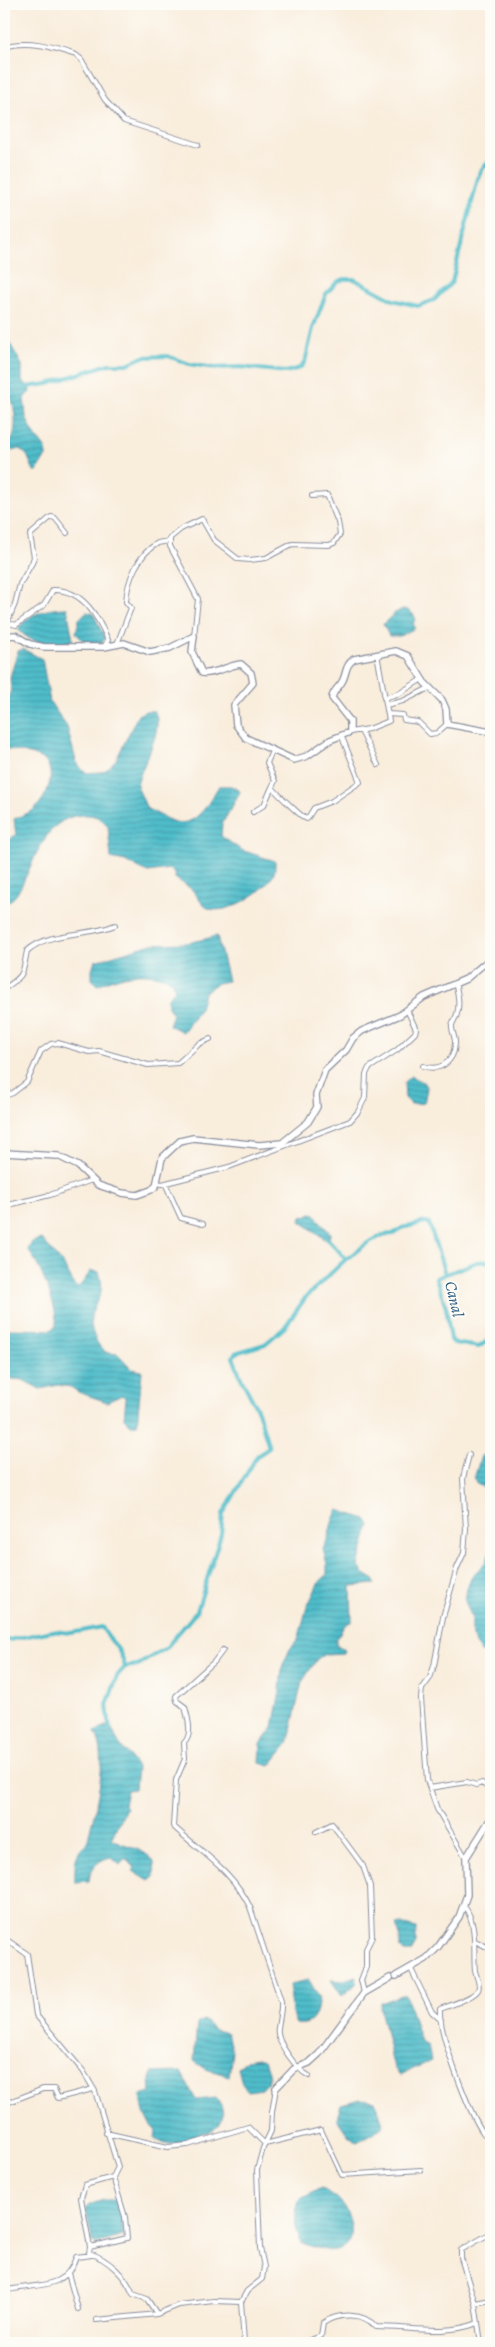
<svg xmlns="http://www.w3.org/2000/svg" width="495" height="2347" font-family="Alegreya,serif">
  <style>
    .water { fill: url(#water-rules); stroke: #367694 }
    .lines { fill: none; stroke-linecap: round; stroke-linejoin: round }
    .canal { stroke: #50bdca; stroke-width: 4 }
    .street-casing { stroke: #8a8e9d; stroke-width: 6 }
    .secondary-casing { stroke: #8a8e9d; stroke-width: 8 }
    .street { stroke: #fff; stroke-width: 4 }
    .secondary { stroke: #fff; stroke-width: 5.5 }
    .labels { text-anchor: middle; stroke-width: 4; stroke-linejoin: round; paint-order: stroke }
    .water-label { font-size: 16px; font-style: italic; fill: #2b5a7e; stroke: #fdfcf7 }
  </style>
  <defs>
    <pattern id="water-rules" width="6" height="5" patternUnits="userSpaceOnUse" patternTransform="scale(1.25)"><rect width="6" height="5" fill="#50bdca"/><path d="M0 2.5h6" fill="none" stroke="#429aa7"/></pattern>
  </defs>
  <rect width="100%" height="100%" fill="#fdfcf7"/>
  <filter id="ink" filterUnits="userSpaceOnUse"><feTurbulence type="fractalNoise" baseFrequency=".02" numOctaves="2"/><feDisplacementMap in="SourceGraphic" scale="10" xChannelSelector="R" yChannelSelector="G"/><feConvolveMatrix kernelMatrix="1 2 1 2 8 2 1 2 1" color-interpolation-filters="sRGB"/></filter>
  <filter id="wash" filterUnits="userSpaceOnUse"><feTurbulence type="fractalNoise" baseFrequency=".0096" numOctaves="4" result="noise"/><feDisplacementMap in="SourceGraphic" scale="20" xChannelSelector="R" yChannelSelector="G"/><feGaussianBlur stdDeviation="1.12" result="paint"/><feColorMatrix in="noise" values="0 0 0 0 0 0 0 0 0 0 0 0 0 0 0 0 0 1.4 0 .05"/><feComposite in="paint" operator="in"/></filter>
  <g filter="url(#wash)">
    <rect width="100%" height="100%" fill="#f9eddc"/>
    <path class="water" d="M4,333l18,32v17l7,4 1,6 -6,6 2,19 7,15 13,17v7l-9,15h-3l-7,-16 -7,-6 -9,2 -3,-5c10,-11 8,-35 3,-49h-7z
      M67,608l6,32c-16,8 -44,4 -55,-11 10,-16 31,-21 49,-21z
      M404,609c7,2 10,5 12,11l-3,3 2,5 -15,8h-11l-6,-12 12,-11z
      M86,612l7,1 12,25 -3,5 -16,1 -10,-11 3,-14z
      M23,649l19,10 8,43 17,25 9,34 7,10 4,2 15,-1 7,-4 7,-8 22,-45 8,-4h8c12,17 -14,56 -17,75l10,23c9,3 16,9 25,12 25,9 37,-20 47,-35h12l8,4 1,3 -18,31 -1,12 20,14 34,11c0,4 0,9 -1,12 -6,17 -50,46 -68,34 -6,-4 -9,-13 -15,-18 -4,-4 -11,-7 -16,-11l-1,-6 -5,-3 -21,3 -23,-11 -14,-3 -3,-32c-7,-9 -15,-12 -27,-11 -38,3 -47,50 -63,77 -3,6 -9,9 -14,13v-63l12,-7 -2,-16c6,-3 13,-5 18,-8 13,-9 26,-37 13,-50 -6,-6 -33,-12 -41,-12v-41l7,-18 -1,-13 8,-26z
      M217,936l11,45 -11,2 -13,10 -4,15 -17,24 -14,-7 4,-11 -5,-7v-10l7,-7 -3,-10c-30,-11 -46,-6 -75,5l-5,-6v-10l3,-8 57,-17 36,-1z
      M411,1076l12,6 4,6 -3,15 -13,1 -6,-6 -1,-16z
      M313,1213l17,20 -1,9 -29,-21 2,-5 4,1z
      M42,1239l22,27 12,22 4,-2 11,-15 8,1c8,24 -5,27 -8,45 -2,10 6,31 15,35 3,2 8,1 12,2l14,15 10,2 -5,54h-6l-7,-7 2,-19 -4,-4 -15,7 -29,-10 -7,-5 -13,-2 -18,4 -17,-9 -19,-2v-49l47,1 5,-4c3,-16 -17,-63 -28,-76l4,-8z
      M485,1454l6,2v36l-14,-8 -3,-5 7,-23z
      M338,1510l28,9 4,6 -12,40 5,8 10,6 2,5 -24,2 1,35 -7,4 -9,14 1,6 7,4 -1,4 -18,1 -8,5 -15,23 -14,62 -18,22 -10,-3 1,-19 12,-17 7,-36 2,-24 8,-18 8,-9 9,-33 11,-23 9,-10v-10l-4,-15c9,-15 5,-23 15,-39z
      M491,1548l-2,96 -4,9 -5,-1 -8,-16v-18l-7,-17 2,-12 5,-13 14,-14z
      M105,1726l6,1 7,15 19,25 -2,22 -8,1 -3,15 2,3 -15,31c11,5 31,10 40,19 5,4 3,13 3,19l-5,4 -16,-10 2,-3 -9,-10 -6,7 -9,-8c-11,2 -21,10 -22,24l-14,1c0,-16 -2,-28 12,-38 6,-28 24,-87 8,-112z
      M401,1924l15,4v15l-5,9h-7l-4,-4v-12l-4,-11z
      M357,1976l-1,8 -14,12 -11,-16 10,1z
      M309,1980l10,17c-2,15 -4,30 -23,27l-4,-10 -2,-30z
      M402,1995h4l15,47 7,4 3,15 -31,14 -6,-7 -14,-60 1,-5z
      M203,2020l12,10 12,3 5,18 -3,25 -23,-7 -12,-8 3,-37z
      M258,2058l6,2 5,15 -1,7 -6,7 -15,2 -5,-8 -4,-15 8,-8z
      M181,2072l15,28 21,-2c7,9 9,24 -3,31 -5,4 -13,3 -19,6 -9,4 -14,10 -25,9 -5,0 -10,-4 -15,-6l1,-7c-12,-12 -13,-20 -15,-36l10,-3 -1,-13 2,-6z
      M361,2099l14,2 9,25 -27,16 -9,-7 -11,-16 4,-15z
      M321,2188c6,4 12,7 17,11 12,12 24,47 -2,51 -12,2 -23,-4 -34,-7 -8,-15 -8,-27 -3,-43z
      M103,2200h14l6,19v17l-26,8 -4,-2 -7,-32 3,-5z"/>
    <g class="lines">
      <path class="canal" d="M26,387l22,-3 61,-20h18l16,-7 25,-1 21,8 26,4 26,-1 45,5 14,-4 5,-6 8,-34 13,-34 11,-12 7,-3h10l39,21 25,6 16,-6 18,-18 26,-104 4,-9 9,-9
        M327,1238l19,21
        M491,1261l-14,1 -41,16 10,29 5,33 3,3 25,4 12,-9
        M4,1641l48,-10 19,2 31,-6c8,15 20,22 23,40
        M110,1730l-3,-25 10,-29 8,-9 13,-2 28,-17 31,-37 24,-77 2,-20 34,-58 12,-8 -11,-37 -17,-33 -8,-21 2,-4 30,-9 19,-16 22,-31 40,-38 23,-17 15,-7 9,-1 9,-6 24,-6 3,1 16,51"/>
    </g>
  </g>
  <g filter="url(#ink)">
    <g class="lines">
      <g class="street-casing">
        <path id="street" d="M4,47c22,-8 50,1 72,8l5,4 24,41 19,21 74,24
          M6,622l10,3 28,-20 9,-15c30,-1 45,27 55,50l-4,7
          M4,630l11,-26 5,-20 12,-21 2,-6 -4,-22 21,-18 4,1 12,15
          M194,636l4,-37 -28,-53v-8l11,-9 21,-10 12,21 24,19 12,1 16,-2 26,-14 37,1 5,-2 6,-9 -2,-12 -11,-27 -15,1
          M117,644l14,-36 -5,-6c1,-21 12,-48 32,-59 3,-1 8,-1 11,-2
          M384,698l16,-5 22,-14
          M386,705l17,-4 26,-13
          M388,714l15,1 1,5 14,2 12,12 7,-1 10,-9
          M361,731l17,34
          M350,732l19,-3 20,-8 -12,-67
          M272,751l-5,12 8,18 -3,6c4,5 30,31 35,32l7,-11 18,-7 28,-19 -18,-45
          M253,812l11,-7 8,-18
          M4,989c22,-15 18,-14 23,-38 24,-21 61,-14 88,-26
          M423,1066c17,6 31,-4 32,-22 1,-6 -4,-13 -3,-19 1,-4 4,-7 5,-11 3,-10 1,-21 -2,-31
          M4,1096l9,-3 14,-11 14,-31 10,-7 7,-1 31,9 10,-1 49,14 30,-2 21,-19 11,-5
          M157,1183l5,1 67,-17 121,-46 8,-9 7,-14 1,-24 3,-6 28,-18 18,-17 1,-4 -9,-19
          M165,1183l16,35 22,6
          M4,1206l46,-11 42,-15
          M223,1650l-9,12 -38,34 1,5 8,6c3,11 8,28 -1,36l1,16 -9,21 -3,46c29,27 59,44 77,81l31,94c1,10 -2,17 -3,27 -3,13 19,42 31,48
          M430,1788l37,-6 9,3 6,-2 5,4h4
          M316,1832l16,-8 31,42 7,20 2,51 -6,12v18l-5,13 3,13
          M466,1858l-29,-49 -10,-29 -6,-82 1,-9 8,-11 4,-12 9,-49 14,-49 7,-15 2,-24 -3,-51 6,-23
          M464,1906c14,18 9,44 11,65 1,5 6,14 3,19 -4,7 -29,16 -38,19 -2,24 30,106 44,125l7,1
          M4,1938l23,16 9,61 47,56 12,20 23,76 -5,10 12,40 2,21 -37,9 -1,6c19,6 37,23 44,41l14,5 10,15 22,-9 35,-4 27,1
          M475,1941l16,8
          M411,1969l21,43 9,8
          M4,2104l39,-15h11l4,9 35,-9
          M106,2133l62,14 20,-2 60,-18 17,17
          M265,2144l56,-14 21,45 79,-5
          M90,2247l-9,-49 4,-13 28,-8
          M68,2273l10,36
          M4,2291c28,-8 62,1 72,-34l16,-2
          M475,2303l16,-3
          M96,2320l61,-6
          M244,2342l-3,-40 6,-11 15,-12 2,-12 -4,-19 -3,-78 6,-22 8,-17 1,-19 4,-24
          M303,2343l18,-7 2,-13c15,-10 41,-11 53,4 35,0 68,9 102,-4
          M481,2343l-6,-40 -14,-45v-8l30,-17"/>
      </g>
      <g class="secondary-casing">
        <path id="secondary" d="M4,636l11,-1 15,9 14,3h60l20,-4 26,9 20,-4 24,-12
          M194,636l-2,16 10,21c13,2 26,-8 39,-9l10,9 2,10 -19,22 2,20 10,13 48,22 13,-4 23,-16 20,-8v-11l-18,-23c1,-8 8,-11 11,-18 4,-9 2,-14 11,-21l42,-8 12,5 16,26 18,18 4,9 1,15 44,8
          M4,1153l54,3 20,10 20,19 24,8 15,2 14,-5 5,-4 6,-28 18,-17 13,-3 66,7 23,-2 26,-21 9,-15 -1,-12 9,-25 21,-20 7,-12 9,-7 38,-16 24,-18 42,-18 25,-21
          M396,1976l30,-17 12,-12 21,-30 8,-22 -1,-37 25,-40
          M276,2088l18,-19 15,-6 10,-9 45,-61 26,-15"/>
      </g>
      <use href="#street" class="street"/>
      <use href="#secondary" class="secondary"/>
    </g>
  </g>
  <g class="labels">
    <g class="water-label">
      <text transform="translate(455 1299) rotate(77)" y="6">Canal</text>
    </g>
  </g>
  <rect width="495" height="2347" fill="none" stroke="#fdfcf7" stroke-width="20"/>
</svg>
